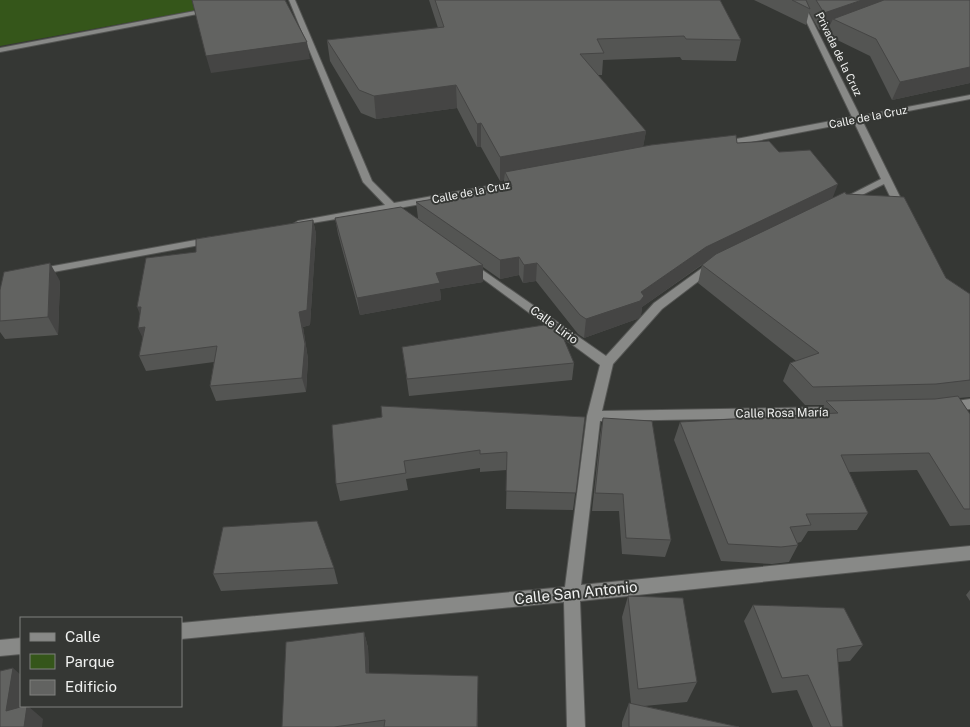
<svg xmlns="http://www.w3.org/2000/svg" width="970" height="727" font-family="'Public Sans',sans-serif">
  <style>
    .green { fill: #35561a }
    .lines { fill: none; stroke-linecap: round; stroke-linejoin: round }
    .street-casing { stroke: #545553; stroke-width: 2 }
    .street { fill: #888987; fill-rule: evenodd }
    .wall { fill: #545553 }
    .shaded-wall { fill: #454544 }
    .building { fill: #626361; stroke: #454544 }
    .labels { text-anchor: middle; stroke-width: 4; stroke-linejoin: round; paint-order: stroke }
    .far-street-label { font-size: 11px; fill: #f0f1f0; stroke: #353734 }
    .street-label { font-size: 12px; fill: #f0f1f0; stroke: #353734 }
    .near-street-label { font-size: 15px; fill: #f0f1f0; stroke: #353734 }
  </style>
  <rect width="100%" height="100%" fill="#353734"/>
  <path class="green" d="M0,0h251l-251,46z"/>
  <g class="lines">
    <g class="street-casing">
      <path id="street" d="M289,0h6l77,181 22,22 127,-23 3,1v4l-125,23 2,3 -5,3 -6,-4 -96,16 -1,-2 5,-3 87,-16 -22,-23z
        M796,0h6l58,116 110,-21v4l-108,21 45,91 -1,2h-8l-14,-29 -40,20 -3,1 -5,-3 45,-23 -27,-57 -134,26 -4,-3 4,-3 132,-25z
        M211,8l2,1v2l-213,41v-4z
        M212,237l4,1v4l-179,33 -5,-3 5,-3z
        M471,262l135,94 48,-53 55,-40h8l1,2 -1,2 -55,42 -49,55 -11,47 234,-4 5,1 2,4 -2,4 -5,1 -236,4 -19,164 389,-39v14l-390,41 5,126h-18l-3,-125 -383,37v-16l384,-36 22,-171 13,-51 -133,-98 -1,-2 1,-2z
        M970,399v10l-21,3 -5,-1 -2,-4 2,-4z
        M21,638v16l-21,2v-16z"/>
    </g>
    <use href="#street" class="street"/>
  </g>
  <path class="wall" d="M429,0h291l21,40 -5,21 -54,-1 -2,-3 -77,3 -1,15h-4l48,56 -3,15 94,-3 42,9 53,46 14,-4 100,84 24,16v103l-11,1 11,16v111l-20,1 -33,-56 -68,2 19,41 -11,17 -49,1 -7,11 -4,1 1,2 -9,17 -17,2 -51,-3 -47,-121 6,-18 140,-8 4,-9h-19l-22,-24 7,-18 6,-2 -98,-78 4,-18 -60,42 -1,8 -4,4 -53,19 -6,-4 -42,-53 -13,2 -4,-8 -19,4 -17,-12v15l-43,7 1,11 -81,15 -22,-81 -3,-16h83l-2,-16 88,-15v-7l-4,1 -19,-34h-4l-20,-39 -81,11 -15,-6 -31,-52 -3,-21 111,-12z
    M754,0h216v83l-78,17 -22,-44 -43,-21 3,-10 -11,5 -10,-18 -3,13z
    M313,220l3,14 -6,91 -7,2 5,32 -2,33 -90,9 -6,-15 4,-24 -68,9 -7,-15 4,-19 -5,-9 2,-13 56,-63z
    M60,281l-2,54 -53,4 -5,-7v-42z
    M402,347l172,16 -2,17 -163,16z
    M585,417l-12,93 -67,-1 1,-39 -27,2v-4l-74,11 2,11 -68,11 -4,-17 -4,-59z
    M603,418l68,122 -6,17 -43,-3 -3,-43h-27l8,-75z
    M334,568l4,16 -117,7 -8,-17z
    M970,590v11l-4,-6z
    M628,596l69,86 -10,20 -43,4 95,21h-117v-5l7,-19 2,1 -9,-87z
    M753,605l110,40 -13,16 -12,1 5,65h-30l-16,-37 -25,3 -28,-72z
    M364,632l4,16 1,26 109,2v51h-196z"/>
  <path class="shaded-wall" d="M862,0h38l-67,19 -3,6 -11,5 5,-17z
    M307,42l3,17 -99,14 -5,-17z
    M970,67v16l-78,17 8,-18z
    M456,85l1,23 -81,11 -2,-23z
    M481,123v24h-4v-23z
    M646,131l-4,23 -137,18 -1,8 -4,1v-24z
    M838,184l-7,18 -130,63 -59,42 -1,8 -4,4 -53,19 2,-19 55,-27 65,-45z
    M313,220l3,14 -6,91 -7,2 5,32 -2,33 -4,-14 -3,-66z
    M519,257v18l-19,4v-19z
    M50,263l10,18 -2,54 -10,-18z
    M537,263l-1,18 -13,2 1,-18z
    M483,265v17l-43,7 1,11 -81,15 -3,-17 79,-25z
    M137,307h4l2,15z
    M145,327v16l-7,-15z
    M364,632l4,16 2,40 -4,-15z
    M13,668l8,7v31h5l-20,5z
    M478,676v51h-1z
    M27,706h1l15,13 -1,8h-18z"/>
  <path class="building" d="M192,0h93l22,42 -101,14z
    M435,0h285l21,40 -55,-1 -2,-3 -87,3 7,14 -24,1 66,77 -146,26 -19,-34 -4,1 -21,-39 -82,11 -15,-6 -32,-50 117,-13z
    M792,0h14l4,9z
    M816,0h46l-38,13z
    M884,0h86v67l-70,15 -24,-43 -43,-20z
    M736,135l1,8 32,-2 10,11 31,-2 28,34 -132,63 -65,45 3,4 -4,5 -54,18 -6,-4 -43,-52 -13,2 -5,-8 -19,3 -84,-58 96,-16 -7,-14 146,-27z
    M845,192l1,2 58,3 42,81 24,16v86l-34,4 -123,3 -23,-24 29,-10 -117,-88 14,-11z
    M401,207l82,58 -47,8 4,10 -83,15 -22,-80z
    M313,220l-6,90 -8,2 6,32 -3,34 -92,8 7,-40 -78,10 6,-29 -7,1 3,-21h-4l9,-49 50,-6v-13z
    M50,263l-2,54 -48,4v-31l4,-18z
    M557,323l17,40 -167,16 -5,-32z
    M958,396l12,18v95h-6l-35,-56 -88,2 27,58 -62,1 5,11 -21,2 8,18 -17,2 -53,-3 -48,-122 158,-9 -12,-12 109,-2z
    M381,406l204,11 -9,76 -70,-2 1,-39 -27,2v-4l-76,11 2,12 -70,11 -4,-59 50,-8z
    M603,418l49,3 19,119 -45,-2 -3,-44 -28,-1z
    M317,521l17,47 -121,6 10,-47z
    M628,596l55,2 14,84 -59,7z
    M753,605l91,3 19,37 -26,4 6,78h-12l-23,-52 -26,3z
    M364,632l2,41 112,3 -1,51h-93l1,-7 -51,7h-52l4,-85z
    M13,668l-7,43 18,-5h3l-3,21h-24v-56z
    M629,703l110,24h-110z"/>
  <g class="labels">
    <g class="far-street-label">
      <text transform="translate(839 54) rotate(64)" y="4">Privada de la Cruz</text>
      <text transform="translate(868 117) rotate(-11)" y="4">Calle de la Cruz</text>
      <text transform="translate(471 192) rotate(-11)" y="4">Calle de la Cruz</text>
    </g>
    <g class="street-label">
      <text transform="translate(554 325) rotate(36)" y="4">Calle Lirio</text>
      <text transform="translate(782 413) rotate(-1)" y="4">Calle Rosa María</text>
    </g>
    <g class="near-street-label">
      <text transform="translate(576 593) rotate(-6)" y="5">Calle San Antonio</text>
    </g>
  </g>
  <rect x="20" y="617" width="162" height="90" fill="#353734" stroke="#80817f"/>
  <rect x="30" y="633" width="25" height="8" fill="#888987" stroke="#80817f"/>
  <text x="65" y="642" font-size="15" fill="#f0f1f0">Calle</text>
  <rect x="30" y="654" width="25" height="15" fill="#35561a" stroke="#80817f"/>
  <text x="65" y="667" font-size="15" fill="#f0f1f0">Parque</text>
  <rect x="30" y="680" width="25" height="15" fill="#626361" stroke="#80817f"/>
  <text x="65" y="692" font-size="15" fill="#f0f1f0">Edificio</text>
</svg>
